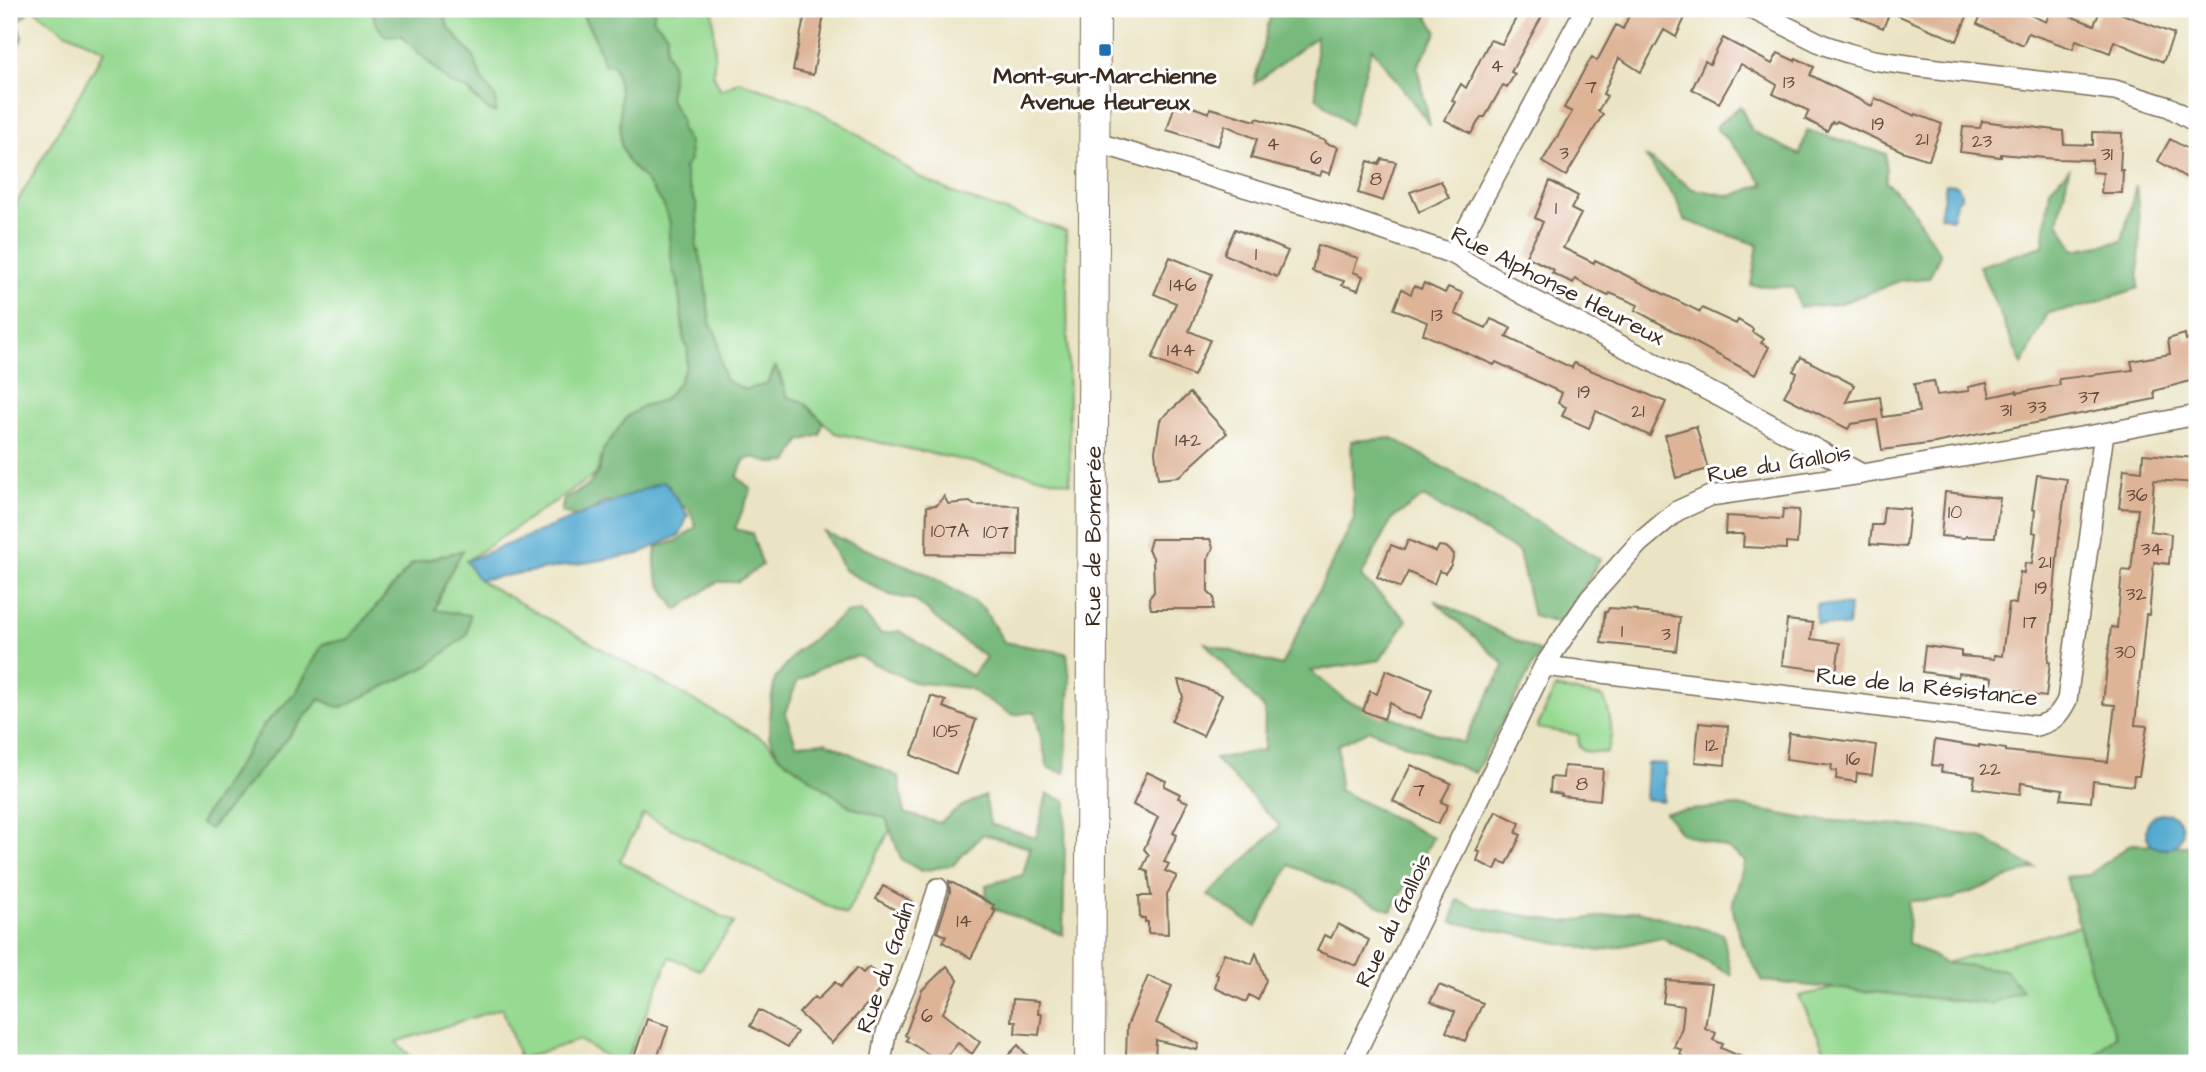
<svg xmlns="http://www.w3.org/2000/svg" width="2206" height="1072" font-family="'Architects Daughter',sans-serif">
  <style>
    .green { fill: #96d991; stroke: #688258; stroke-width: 2; fill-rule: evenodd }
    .forest { fill: #78b97b; stroke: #5a724c; stroke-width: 2 }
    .water { fill: #53aad0; stroke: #476a77; stroke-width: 2 }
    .building { fill: #deb497 }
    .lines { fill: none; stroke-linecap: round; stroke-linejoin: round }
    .minor-casing { stroke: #796b58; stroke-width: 22 }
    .primary-casing { stroke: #796b58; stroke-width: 32 }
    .minor { stroke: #fff; stroke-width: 19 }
    .primary { stroke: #fff; stroke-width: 30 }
    .poi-dot { fill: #1f6fb2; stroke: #fff; stroke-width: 2.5 }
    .labels { text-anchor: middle; stroke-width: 6; stroke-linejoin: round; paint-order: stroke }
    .number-label { font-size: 19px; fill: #644c3c }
    .poi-label { font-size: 23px; font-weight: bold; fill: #3b2a1e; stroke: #fff }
    .street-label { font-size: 23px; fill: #3b2a1e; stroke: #fff }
  </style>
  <rect width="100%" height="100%" fill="#fff"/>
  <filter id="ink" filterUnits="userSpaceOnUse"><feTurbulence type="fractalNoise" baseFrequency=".0143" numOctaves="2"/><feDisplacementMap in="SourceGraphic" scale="14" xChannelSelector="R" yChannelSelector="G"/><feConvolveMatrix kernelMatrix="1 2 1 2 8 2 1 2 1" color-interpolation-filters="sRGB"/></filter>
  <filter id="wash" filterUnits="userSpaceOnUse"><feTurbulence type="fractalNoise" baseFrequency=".00686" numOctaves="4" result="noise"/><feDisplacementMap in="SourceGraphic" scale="28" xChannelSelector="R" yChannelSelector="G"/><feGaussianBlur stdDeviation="1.57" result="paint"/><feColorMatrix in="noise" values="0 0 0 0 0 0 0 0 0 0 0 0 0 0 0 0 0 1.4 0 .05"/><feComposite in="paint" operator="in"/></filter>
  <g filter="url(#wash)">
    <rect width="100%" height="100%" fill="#ebe4c4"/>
    <path class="green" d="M33,9h339l3,13 26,13 51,50 14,3 9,11 20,13 1,-14 -15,-18 -8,-24 -25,-29 -6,-18h144l-2,9 10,18 10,28 10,1 6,26 1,54 7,17 13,13 23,30 6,18 -1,14 4,34 5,10 6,59 4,11 -2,16 -9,18 -13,15 -21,6 -39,44 -8,24 -130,87 13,19 289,162 10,13 73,52 35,11 4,12 -44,85 -203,-101 -23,47 114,62 -34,47 -30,-13 -45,106h-8l-38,-23 -59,19 -18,-51 -106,34 21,21h-408v-847l96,-166 -38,-17zM462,551l-17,31 -10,29 -7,55 -88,41 -20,-8 -110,130 -10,-6 64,-98 85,-86 63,-75z
      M655,9h58l2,46 -2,19 8,16 18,-9 65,22 46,26 71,49 39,18 106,35 4,252 -235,-50 -32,-31 -16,-5 -7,-22 -5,-8 -8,17 -22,6 -20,-10 -5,-20 -2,-21 -8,-17 -7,-54 -7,-24 2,-13 -2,-28 -9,-20 -3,-15 6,-9 -9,-29 -1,-11 -11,-22 3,-17v-16l-6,-12 1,-18 -14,-15z
      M1555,688l48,9c8,16 12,39 3,56l-23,-2 -4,-4 -1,-12 -41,-7z
      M2079,926l17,64 20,45 -29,28h-256l-32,-67 37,-8 154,16 16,-34 -61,-7z"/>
    <path class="forest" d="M9,9h19l-1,5 -10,8 5,16 -8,17 -5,2z
      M372,9h70l6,18 25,29 9,24 14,18v14l-7,-1 -23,-23 -14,-3 -51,-50 -16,1 -10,-14z
      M586,9h69l-2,10 14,15 -1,18 6,12v16l-3,17 12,22v11l8,12 1,18 -6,8 3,15 9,20 2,28 -2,13 7,24 7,54 8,17 2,21 5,20 20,10 22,-6 9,-17 11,30 16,5 20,20 -3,13 -20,6 -12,21 -17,1 -17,-6 -10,3 -7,17 14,12 -16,40 17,4 10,32 -24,17h-21l-40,28c-14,-20 -28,-38 -20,-63l20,-6 19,-14 -7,-18 -17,-8 -3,-16 -13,-1 -38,19 -12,-2 -25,16 -20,-5 3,-13 24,-13 11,-15 4,-21 24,-33 16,-11 21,-6 13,-15 9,-18 2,-16 -4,-11 -6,-59 -5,-10 -4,-34 1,-14 -7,-19 -22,-29 -13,-13 -7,-18 -1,-53 -6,-26 -10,-1 -10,-28 -10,-18z
      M1272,9h151l14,23 -20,35 13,58 -58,-77 -22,77 -34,-28v-60l-62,47z
      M1740,106l12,25 48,24 7,-25 79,24v28l23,23 31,49 -11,24 -27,2 -62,24 -41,3 -5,-20 -43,-2 7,-40 -74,-25 -7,-19 -32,-45 48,33 38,7 33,-12 -21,-27 -28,-30z
      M2069,169l-11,53 16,28 48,-9 14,-56 4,47 -2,56 -51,18 -39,7 -26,52 -43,-99 64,-20 7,-57z
      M1393,438l207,121 -38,65 -29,-8 -14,-64 -96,-55 -31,22 -31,58 46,43 -27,40 -69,11 34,29 118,43 42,-78 -71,-65 106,52 -65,121 -105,-43 -32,15 1,45 94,48 -42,73 -101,-46 -34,62 -48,-32 72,-69 -65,-67 49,-9 1,-40 -60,-67 76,23 73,-147 -3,-78z
      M824,532l103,42 56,34 21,34 63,11 3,28 -5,92 -17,-5 -13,-56 -23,3 -44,-27 -55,-6 -55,-26 -28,7 -33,19 -12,31 11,31 30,-2 73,35 5,36 35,10 23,-17 23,-10 5,28 46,14 11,-44 19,7 -3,134 -76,-29 -1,-21 37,-10 7,-27 -47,-14 -30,31 -32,6 -20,-12 -15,-41 -35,-11 -73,-52 -9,-19 1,-29 5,-28 21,-27 50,-39 15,-2 20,23 19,-3 72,45 14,-19 -30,-21 -41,-36 -25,-5 -46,-25z
      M463,550l-18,32 -10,28 35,5 -3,20 -39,31 -88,42 -20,-9 -110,130 -10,-6 64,-98 31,-31 28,-50 26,-5 63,-75z
      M1738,806l68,13 92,6 83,12 54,31 -83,31 -43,2 -1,42 37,20 61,7 16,21 -32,13 -227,-23 -21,-37 -10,-38 13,-45 -18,-13 -47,-15 -15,-21z
      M2131,844l57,2 9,31v186h-110l29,-28 -20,-45 -30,-113 23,-2z
      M1457,900l19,7 88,15 74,-11 85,23 8,41 -70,-38 -61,14 -148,-29z"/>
    <path class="water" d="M1946,184l11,1 4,6v7l-5,4 -4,17 -12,-3z
      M664,481l24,34 -8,20 -42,19 -159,26 -13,-19z
      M1817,604l33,2 -2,21 -32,-3z
      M1647,763l19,1 -3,37 -18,-2z
      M2146 831a18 18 0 1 1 36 0a18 18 0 1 1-36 0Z"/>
    <g id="blocks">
      <path class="building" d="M806,9h19l-12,66 -20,-5z
        M1521,9h25l-35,63 4,2 -8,13 -4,-2 -18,32h-4l-10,17 -26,-14 10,-18 -3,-2 9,-16 5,4 24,-48 12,4z
        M1632,9h57l-13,28 -12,-7 -23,42 -22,-14 -16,36 4,2 -9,15 5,3 -37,62 -24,-14 30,-50 -8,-4 20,-38 8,-13 5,4 19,-36 7,4z
        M1838,9h132l-13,32 -67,-29 -7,16z
        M1984,9h33l29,13 5,-13 43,16 7,-16h9l64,25 -11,28 -49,-21 -4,12 -34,-13 -3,9 -45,-16 -5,12 -46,-21z
        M1723,38l49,26 6,-11 17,8 1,-3 18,9 -4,8 62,31 3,-8 40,18 1,-2 26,10 -13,36 -27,-9 -65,-30 -2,2 -3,-1 -5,9 -22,-12 4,-8 -36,-17 4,-9 -36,-21 -22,39 -27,-14 13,-28 5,3z
        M1176,101l33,12 1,-5 46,13 1,-3 69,23 -1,2 13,4 -8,27 -8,-3 -2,5 -69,-18 6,-19 -32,-14 -7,21 -51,-16z
        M1982,121l81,10 1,13 29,1v-13l29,1 -2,37h3l-1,23h-21l2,-20 -11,-1v-12l-36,-1 -55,-5v3l-41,-5 3,-25 17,1z
        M2170,139l27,15v6l-10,18 -29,-17z
        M1382,159l14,3 -13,39 -25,-8 10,-32 11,3z
        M1441,181l8,17 -30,14 -9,-20z
        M1550,181l28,15 -7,13 10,5 -18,34 31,15 1,-3 105,52 2,-4 34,16 2,-4 15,9 -1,3 12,7 -3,4 8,4 -14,28 -120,-65 3,-5 -28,-12 -2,3 -33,-17 -2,4 -21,-10 2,-3 -28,-14 17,-34 -8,-4z
        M1235,229l53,22 -11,26 -53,-23z
        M1318,245l40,13 -5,14 10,4 -5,14 -16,-5 2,-4 -32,-10z
        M1170,257l42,17 -23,57 21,9 -16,36 -42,-17 24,-56 -22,-9z
        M1424,283l21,10 3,-6 15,6 -8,21 31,14 5,-9 20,9 -5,9 66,31 2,-5 92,39 -16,34 -54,-25 -7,17 -27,-12 4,-9 -8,-4 4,-10 -66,-31 -2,3 -71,-31 4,-12 -33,-13 8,-20 9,5 3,-8 7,3z
        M2185,334l1,6 11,-3v42l-43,12 1,8 -220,44 -53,7 -5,-30 -26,4 -3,5 -64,-33 13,-23 -4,-2 8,-14 53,28 -8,17 34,-5 3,20 36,-5 -5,-28 20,-3 3,14 32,-4 -1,-4 19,-4 3,14 27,-6v2l43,-8 -1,-6 74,-9 -2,-9 39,-7 -2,-15z
        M1190,393l37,40 -48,44 -21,2 -3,-28 5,-31z
        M1696,426l12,43 -32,9 -11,-43z
        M2143,454l54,4v25l-43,-3 -4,51 21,3 -2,30 -15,-2 -5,53 -3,-1 -11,111 12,1 -8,50h-5l-1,10 -40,-5 -2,21 -30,-3 2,-10 -42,-6 -1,11 -47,-6 2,-12 -34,-4 1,-6 -10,-1 3,-25 44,7v-2l27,4v2l102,11 7,-57 -12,-1 8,-77 6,1 5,-58 9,1 7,-62 -19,-1 5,-39 18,2z
        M2037,475l30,4 -8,57 -11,126h2l-4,35 -24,-3v-3l-31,-3 1,-11 -34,-4v4l-36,-5 3,-26 36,5v5l33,3v-4l8,1 7,-53 7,1 4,-32 4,1 1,-10 7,1 4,-31 -3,-1 2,-22 -3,-1z
        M1945,492l55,6 -5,39 -29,-1 -1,2 -24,-2z
        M944,496l4,8 22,-2 4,3 45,1 -1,50 -92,-2 1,-48 10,-1z
        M1884,507l26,2 -4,38 -36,-3 2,-19h10z
        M1783,509l16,1 -2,34 -11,-1v6l-43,-2 1,-13h-19l1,-18 56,3z
        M1151,539h59l3,9 -5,10v34l6,6 -1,11h-62l-2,-11 5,-6 -1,-35 -5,-7z
        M1408,540l28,12 3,-6 7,1 8,7 -3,11 -6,8 -6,-2 -5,13 -26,-12 -8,16 -23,-11 14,-32 13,5z
        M1609,608l29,2v2l42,5 -4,34 -75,-8 4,-31h2z
        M1787,620l26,3 -2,16 29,4 -4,29 -54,-7z
        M1386,670l46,19 -11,29 -18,-5 -13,-11 -6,17 -21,-8 7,-20 7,3z
        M1178,680l13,2 31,13 -19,41 -32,-15 12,-24z
        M931,696l15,5 -3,6 33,13 -20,54 -45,-19 7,-15z
        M1699,723l29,3 -3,39 -30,-3z
        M1789,733l87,12 -4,30 -15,-2 -1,9 -20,-3 1,-8 -6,-1 1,-5 -46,-6z
        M1411,765l40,18 -10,19 7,3 -10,19 -45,-23z
        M1564,766l39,3 -3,31 -39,-4 1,-2 -12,-2 1,-15 12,1z
        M1147,772l19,9 -2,5 16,8 -2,4 10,4 -15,31 4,2 -13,27 5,2 -4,7 12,5 -10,18 1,40 -20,-1v-11h-3v-4h-5l-1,-22h12l-3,-24 -6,-3 7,-14 -5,-6 14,-32 -25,-12z
        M1496,811l24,12 -4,10 5,2 -14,29 -8,-3 -4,9 -18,-9 3,-9 -4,-1z
        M949,881l45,24 -2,3 4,2 -25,48 -28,-16 3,-6 -9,-4 13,-40z
        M883,886l30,16 -5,15 -32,-18z
        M1338,924l31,16 -12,26 -40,-15 7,-16 7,3z
        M1224,953l28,11 4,-11 10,27 -8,20 -9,-5 -3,7 -31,-14 3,-13 -2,-1z
        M947,966l11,14 -15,33 37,29 -8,12 -14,-11 -16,20 -36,-23 2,-3 -3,-2 17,-45z
        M869,967l17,16 -54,60 -33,-30 15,-16 3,3 18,-18 5,5 17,-19 6,5z
        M1148,976l24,10 -16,37 43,21 -2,6 -41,-10 -1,19 -29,-1 1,-32z
        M1666,980l46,3 -7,45 11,5 -3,7 10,4 -2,4 34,15h-58l-17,-8 2,-5 -8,-3 8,-20 2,-21 -21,-3z
        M1439,985l44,18 -18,38 -19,-9 9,-20 -25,-10z
        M1013,999l26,2 -1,13h4l-3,21 -24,-2 1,-12h-5z
        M759,1010l38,22 -9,15 -38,-21z
        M647,1019l22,7 -14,37h-23z
        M1018,1045l16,18h-33z"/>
    </g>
  </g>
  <g filter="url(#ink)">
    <use href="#blocks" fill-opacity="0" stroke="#796b58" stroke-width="2"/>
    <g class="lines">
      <g class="minor-casing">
        <path id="minor" d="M1752,9l72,36 24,8 25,7 48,7 194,23 54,17 28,16
          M1095,142l249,75 109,37 71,41 198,103 140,76
          M1453,254l132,-245
          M1544,666l492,60c17,-4 23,-10 31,-26l37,-267
          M881,1063l5,-30 25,-60 27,-85
          M1351,1063l193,-397 46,-68 49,-55 38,-32 33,-15 152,-22 242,-41 93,-18"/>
      </g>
      <g class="primary-casing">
        <g id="primary">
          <path id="s1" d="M1090,1063l5,-1054"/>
        </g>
      </g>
      <use href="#minor" class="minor"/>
      <use href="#primary" class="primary"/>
    </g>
  </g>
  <rect class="poi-dot" x="1098" y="43" width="14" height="14" rx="3.5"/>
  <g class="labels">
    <g class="number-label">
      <text x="1497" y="72">4</text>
      <text x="1789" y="88">13</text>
      <text x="1591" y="93">7</text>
      <text x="1878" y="130">19</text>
      <text x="1922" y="145">21</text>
      <text x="1982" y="147">23</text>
      <text x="1273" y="150">4</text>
      <text x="1564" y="159">3</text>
      <text x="2107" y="160">31</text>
      <text x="1316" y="164">6</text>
      <text x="1376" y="185">8</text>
      <text x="1556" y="214">1</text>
      <text x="1256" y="260">1</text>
      <text x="1183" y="291">146</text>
      <text x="1437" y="321">13</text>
      <text x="1181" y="356">144</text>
      <text x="1584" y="398">19</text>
      <text x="2089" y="403">37</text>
      <text x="2037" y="413">33</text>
      <text x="2006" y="416">31</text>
      <text x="1638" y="417">21</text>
      <text x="1188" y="446">142</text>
      <text x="2137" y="501">36</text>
      <text x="1955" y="518">10</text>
      <text x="950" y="537">107A</text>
      <text x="996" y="538">107</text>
      <text x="2152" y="555">34</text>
      <text x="2045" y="568">21</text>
      <text x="2041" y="594">19</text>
      <text x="2136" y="600">32</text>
      <text x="2030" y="628">17</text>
      <text x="1622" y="637">1</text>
      <text x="1666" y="640">3</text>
      <text x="2125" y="658">30</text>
      <text x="947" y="737">105</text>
      <text x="1712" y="751">12</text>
      <text x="1853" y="765">16</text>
      <text x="1990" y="775">22</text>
      <text x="1582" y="790">8</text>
      <text x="1419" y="796">7</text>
      <text x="964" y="927">14</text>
      <text x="927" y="1022">6</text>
    </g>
    <g class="poi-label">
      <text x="1105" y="83">Mont-sur-Marchienne<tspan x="1105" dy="26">Avenue Heureux</tspan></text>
    </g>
    <g class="street-label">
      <text transform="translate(1558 285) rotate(27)" y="8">Rue Alphonse Heureux</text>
      <text transform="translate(1779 463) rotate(-9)" y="8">Rue du Gallois</text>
      <text dy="8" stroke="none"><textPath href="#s1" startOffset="527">Rue de Bomerée</textPath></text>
      <text transform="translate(1927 686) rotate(6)" y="8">Rue de la Résistance</text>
      <text transform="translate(1393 920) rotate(-64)" y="8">Rue du Gallois</text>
      <text transform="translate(885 967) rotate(-71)" y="8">Rue du Gadin</text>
    </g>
  </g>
  <rect width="2206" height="1072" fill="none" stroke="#fff" stroke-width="35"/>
</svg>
